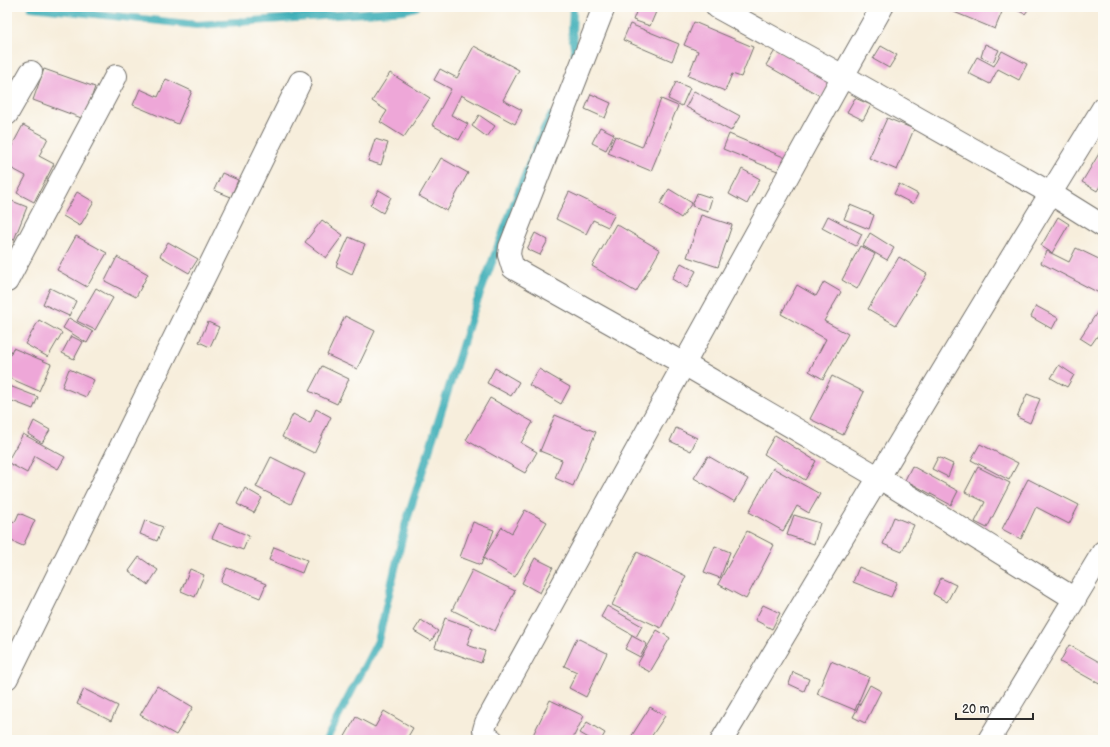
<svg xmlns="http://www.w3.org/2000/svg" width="1110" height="747" font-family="'Balsamiq Sans',sans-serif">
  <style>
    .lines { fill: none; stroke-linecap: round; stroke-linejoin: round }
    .stream { stroke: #3eaeb7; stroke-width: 8 }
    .building { fill: #eea7d8 }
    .street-casing { stroke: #726f69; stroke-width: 24 }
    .street { stroke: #fff; stroke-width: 22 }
  </style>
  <rect width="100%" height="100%" fill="#fdfcf7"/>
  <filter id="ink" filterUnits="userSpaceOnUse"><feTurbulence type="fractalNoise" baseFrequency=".025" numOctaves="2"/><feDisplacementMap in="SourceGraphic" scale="8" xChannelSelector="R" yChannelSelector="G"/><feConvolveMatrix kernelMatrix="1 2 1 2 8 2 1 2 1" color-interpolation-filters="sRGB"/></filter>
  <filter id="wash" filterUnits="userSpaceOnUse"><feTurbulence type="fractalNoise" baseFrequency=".012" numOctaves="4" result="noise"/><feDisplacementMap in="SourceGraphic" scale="16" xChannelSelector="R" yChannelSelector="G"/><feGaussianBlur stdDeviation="0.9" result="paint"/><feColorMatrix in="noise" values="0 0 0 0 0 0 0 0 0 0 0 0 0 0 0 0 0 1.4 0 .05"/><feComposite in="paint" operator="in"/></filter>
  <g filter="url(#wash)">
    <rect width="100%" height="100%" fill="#f7eedc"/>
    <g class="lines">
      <path class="stream" d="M31,7l166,18 208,-15 11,-3
        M573,7l-1,25 4,29
        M326,740l52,-99 27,-115 67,-211 48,-127 24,-59 7,-13"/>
    </g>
    <g id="blocks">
      <path class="building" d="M638,7h20l-8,19 -17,-6z
        M942,7h62l-9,22z
        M1011,7h19l-5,7z
        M694,22l59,25 -12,30 -9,-3 -7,17 -37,-15 10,-25 -14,-6z
        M630,24l49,20 -7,17 -49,-21z
        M985,44l14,6 -6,12 -12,-5z
        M474,46l45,24 -16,30 19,10 -7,14 -54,-29 -10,20 17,9 -9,16 -27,-15 19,-36 -17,-9 6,-11 17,9z
        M881,46l16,9 -8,13 -16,-9z
        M776,49l55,32 -9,16 -56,-32z
        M1002,51l25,13 -8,16 -21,-11 -8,15 -22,-11 9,-16 17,9z
        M44,69l51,18 -11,32 -51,-19z
        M390,73l40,25 -26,39 -24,-15 7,-11 -15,-10z
        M166,79l26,12 -14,33 -45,-19 7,-16 18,8z
        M676,82l14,6 -8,18 -14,-7z
        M694,91l46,25 -9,15 -45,-24z
        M591,94l20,9 -6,15 -20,-9z
        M855,98l16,7 -8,15 -16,-8z
        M661,99l17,7 -27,65 -43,-18 7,-17 27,11z
        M479,115l16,11 -8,11 -15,-11z
        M887,118l27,11 -17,41 -28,-12z
        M23,125l25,13 -9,18 15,8 -20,38 -17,-9 9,-17 -19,-10v-11z
        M600,127l14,7 -8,16 -14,-7z
        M729,134l57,24 -6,14 -57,-23z
        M375,139l13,4 -7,22 -13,-4z
        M1103,147v34l-6,10 -15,-9z
        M441,158l27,15 -21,38 -28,-15z
        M742,169l18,10 -13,25 -18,-10z
        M222,173l16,7 -7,17 -17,-7z
        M899,184l19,10 -5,10 -19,-10z
        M669,189l23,14 -11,15 -21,-14z
        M379,190l12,7 -8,16 -13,-8z
        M77,192l17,10 -14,24 -17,-10z
        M569,192l46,22 -7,13 -15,-7 -7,14 -30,-15z
        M697,193l15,5 -4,13 -16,-5z
        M7,199l20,8 -13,33 -7,-3z
        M850,205l24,10 -5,14 -25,-10z
        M701,215l31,10 -14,42 -31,-10z
        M828,216l34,18 -6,12 -34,-18z
        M1058,217l11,7 -17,29 -11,-7z
        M322,220l21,15 -17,23 -21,-16z
        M616,224l44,26 -24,42 -44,-26z
        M535,233l13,7 -8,15 -13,-6z
        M870,233l24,15 -7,12 -24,-14z
        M76,236l31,17 -20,34 -30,-17z
        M349,237l16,7 -13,30 -16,-8z
        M168,242l30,17 -9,14 -29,-17z
        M860,246l15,8 -18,35 -15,-9z
        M1076,248l27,13v34l-62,-32 6,-12 22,11z
        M117,257l31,17 -12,23 -31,-16z
        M899,257l28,17 -31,51 -28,-16z
        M681,263l15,8 -9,17 -15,-9z
        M824,282l17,10 -17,29 24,13 -25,45 -14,-8 17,-32 -45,-25 16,-29 19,11z
        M50,288l26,13 -7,15 -26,-12z
        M96,288l17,10 -18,32 -18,-9z
        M1036,306l22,12 -6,11 -21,-12z
        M1100,308l3,2v18l-12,17 -11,-7z
        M345,316l30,15 -18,38 -30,-14z
        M69,318l24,14 -6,11 -24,-15z
        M39,320l23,13 -14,24 -23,-13z
        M208,322l11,5 -9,20 -11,-5z
        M71,336l12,6 -9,17 -12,-6z
        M13,348l38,16 -12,27 -32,-14v-15z
        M1059,365l15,10 -7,12 -16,-9z
        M322,366l27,13 -12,25 -28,-13z
        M495,368l24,14 -8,14 -24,-13z
        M69,369l25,11 -8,17 -24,-10z
        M539,369l31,18 -9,17 -32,-19z
        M832,376l32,16 -21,43 -33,-16z
        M7,385l31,12 -5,12 -26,-10z
        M1027,394l13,5 -10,24 -13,-6z
        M490,398l43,24 -12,21 16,9 -12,21 -59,-33z
        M316,409l15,8 -17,36 -32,-16 11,-23 17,9z
        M555,415l41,17 -23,54 -18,-8 7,-18 -22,-9z
        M34,421l16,9 -8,13 -14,-9z
        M676,428l21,10 -6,13 -21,-10z
        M23,434l42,23 -7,12 -23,-13 -8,17 -20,-11z
        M775,435l41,26 -11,19 -41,-26z
        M980,444l38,19 -9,17 -38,-20z
        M708,456l40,23 -13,23 -41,-24z
        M271,457l34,17 -14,30 -35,-17z
        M938,457l15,7 -5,13 -16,-8z
        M912,466l46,25 -7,14 -46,-25z
        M978,467l32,16 -23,45 -12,-6 10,-20 -20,-10z
        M773,468l47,26 -11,19 -12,-7 -14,25 -34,-19z
        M1028,479l51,26 -10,19 -33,-17 -15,32 -19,-10z
        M245,488l17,10 -8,15 -17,-9z
        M525,510l22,12 -32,55 -32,-19 19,-31 10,6z
        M19,513l16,7 -12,26 -16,-7v-20l8,3z
        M794,515l26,8 -6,21 -27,-9z
        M894,517l20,8 -12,27 -19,-8z
        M145,520l18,7 -6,14 -17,-7z
        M473,522l21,8 -13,35 -21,-8z
        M219,523l30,13 -6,14 -31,-12z
        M747,531l27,14 -28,54 -28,-15z
        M715,546l15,6 -10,26 -16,-6z
        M274,547l33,13 -5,13 -33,-13z
        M637,552l49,24 -25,52 -49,-23z
        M139,557l19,13 -10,15 -19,-14z
        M535,558l18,9 -13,26 -18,-10z
        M859,567l38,16 -6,14 -38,-15z
        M227,568l39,16 -6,14 -39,-16z
        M190,569l14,6 -9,22 -14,-6z
        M472,570l43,21 -20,40 -43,-21z
        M941,578l15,7 -9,17 -14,-8z
        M763,605l17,8 -8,16 -17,-9z
        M607,606l35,20 -6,11 -35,-20z
        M445,618l28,10 -6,17 18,6 -4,12 -46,-16z
        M421,620l17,11 -7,10 -17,-10z
        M657,630l13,8 -20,34 -13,-7z
        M632,636l15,8 -7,13 -15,-8z
        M577,638l30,15 -21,44 -17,-9 8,-16 -13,-6z
        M1069,645l34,19v22l-43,-24z
        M831,661l38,16 -14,33 -38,-16z
        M793,672l16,7 -5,12 -15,-7z
        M870,685l11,6 -16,32 -12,-6z
        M157,686l36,21 -17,28 -36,-20z
        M84,689l34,17 -7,15 -34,-17z
        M550,700l34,16 -12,24h-33l-7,-3z
        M650,707l15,9 -16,24h-20z
        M384,711l29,17 -7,12h-63l13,-23 19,10z
        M587,722l18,11 -4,7h-9l-12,-7z"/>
    </g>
  </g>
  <g filter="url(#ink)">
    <use href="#blocks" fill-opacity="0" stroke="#726f69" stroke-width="1"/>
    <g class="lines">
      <g class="street-casing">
        <path id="street" d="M604,7l-94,240 -1,8 4,13 171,96 194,113 197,122
          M717,7l126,69 207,117 53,33
          M7,114l24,-42
          M7,281l109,-205
          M7,678l293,-596
          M492,740l-5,-3 -3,-7 2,-7 198,-359 159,-288 39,-69
          M722,740c126,-212 252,-423 381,-632
          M989,740l114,-188"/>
      </g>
      <use href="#street" class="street"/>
    </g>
  </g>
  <rect width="1110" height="747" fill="none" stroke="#fdfcf7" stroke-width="24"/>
  <path d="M956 713v6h77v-6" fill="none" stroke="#2b2b2b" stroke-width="2"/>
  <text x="962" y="713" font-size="12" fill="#2b2b2b" stroke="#fdfcf7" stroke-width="3" paint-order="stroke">20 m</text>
</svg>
